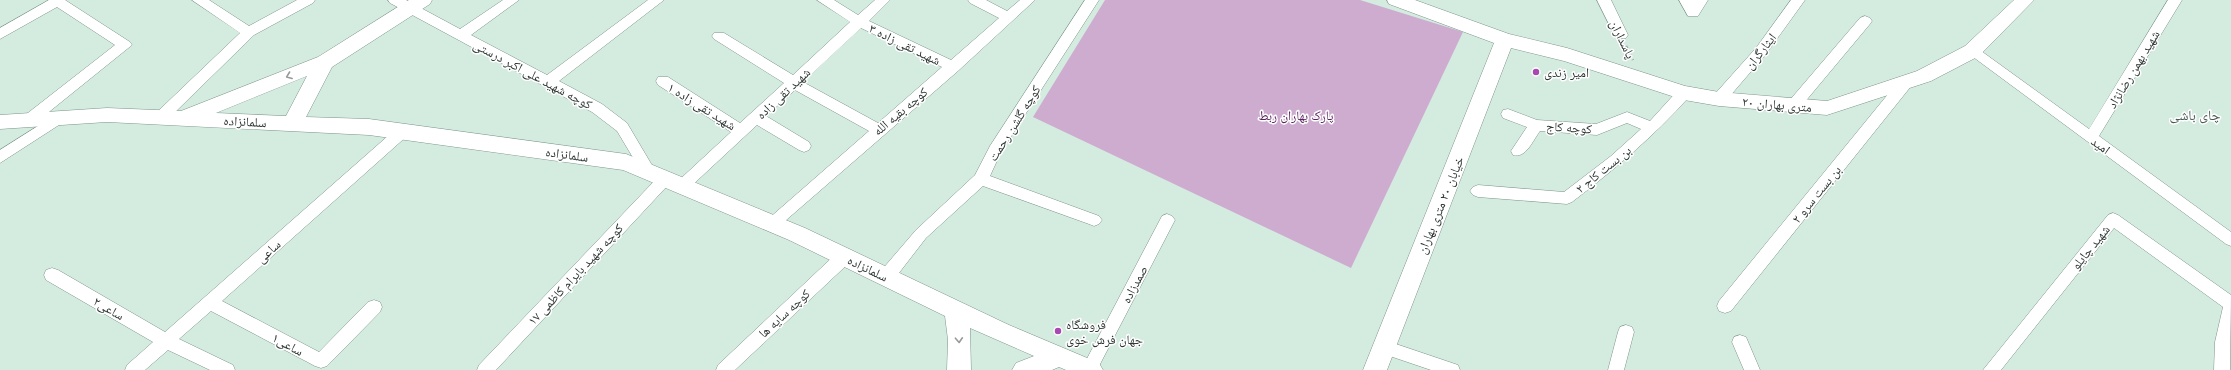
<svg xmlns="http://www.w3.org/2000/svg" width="2231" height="370" font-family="'Nunito Sans','Noto Naskh Arabic',sans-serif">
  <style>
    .green { fill: #cdaccf }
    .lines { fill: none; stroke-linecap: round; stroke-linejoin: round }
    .street-casing { stroke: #7e948a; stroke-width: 1 }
    .secondary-casing { stroke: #7e948a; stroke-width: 1 }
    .path { stroke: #95a69e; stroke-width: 2.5; stroke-dasharray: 3 2; stroke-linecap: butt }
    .street { fill: #fff; fill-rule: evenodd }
    .secondary { fill: #fff; fill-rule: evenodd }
    .oneway { stroke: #969b99 }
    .poi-dot { fill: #a849b1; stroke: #fff; stroke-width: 1.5 }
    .labels { text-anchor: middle; stroke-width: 3; stroke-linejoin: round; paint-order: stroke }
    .street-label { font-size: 13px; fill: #2e3733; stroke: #fff }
    .poi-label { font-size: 13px; fill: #2e3733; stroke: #fff; text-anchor: start }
    .park-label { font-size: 13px; fill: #59225e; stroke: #fff }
    .neighbourhood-label { font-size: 14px; fill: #475b52; stroke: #fff }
  </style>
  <rect width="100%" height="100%" fill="#d4ebe0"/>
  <path class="green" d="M1105,0h255l103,32 -112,236 -318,-151z"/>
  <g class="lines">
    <g class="street-casing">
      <path id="street" d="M49,0h16l65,42 2,3 -98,79 -5,1 -5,-1 -2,-4 2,-4 91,-71 -58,-38 -57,32v-11z
        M192,0h17l40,26 48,-26h18l-2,3 -59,32 -89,87h-10l-2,-4 2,-4 85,-81z
        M388,0h18l54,29 43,-29h16l-48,35 76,40 101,-75h16l-105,81 43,23 25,19 29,49 -2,4 -5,2 -5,-2 -27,-45 -25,-19 -202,-109z
        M817,0h17l24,15 17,-15h15l-21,21 82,39 48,-42 -29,-15 -2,-3h18l21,11 13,-11h15l-77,71 -181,157 -5,2 -5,-2 -3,-4 3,-4 102,-89 -74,-41 -29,26 43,26 2,4 -2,4 -5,2 -5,-2 -42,-25 -70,65 -5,2 -5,-2 -3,-4 3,-4 54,-50 -73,-47 -2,-4 2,-4h10l72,46 44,-40 -70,-44 -2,-3 2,-3h10l69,42 57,-53zM861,28l81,39 -64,56 -75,-41z
        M1085,0h14l-98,152 -11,24 109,40 3,4 -3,4 -5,2 -5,-2 -106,-38 -57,52 -34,44 -6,2 -6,-2 -2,-5 2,-5 36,-42 59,-55 15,-29z
        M1597,0h14l17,35 -2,3h-10z
        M1679,0h29l-10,16h-10z
        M1791,0h14l-39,54 -42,49h-10l-2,-4 2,-4 42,-47z
        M2168,0h14l-83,136 132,96v14l-5,-2 -261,-193 2,-3h10l112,81z
        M1865,16l5,2 2,3 -2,3 -71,85h-10l-2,-4 2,-4 71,-83z
        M1907,76l5,1 2,4 -2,4 -181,226 -6,2 -6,-2 -2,-5 2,-5 183,-224z
        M1684,88l5,1 2,4 -2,4c-36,40 -74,72 -117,105l-5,2 -89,-7 -5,-2 -3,-4 3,-4 5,-2 86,7 47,-36 30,-27 -14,-6 -30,12 -57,-4c-7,9 -14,28 -27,24l-2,-4 16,-24 -24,-9 -2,-4 2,-4 5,-1 29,11 59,4 31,-12 23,9 29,-32z
        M57,114l5,1 2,4 -2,4 -62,40v-13z
        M402,127l5,1 2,4 -2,4 -185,165 97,51 49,-50 6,-2 6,2 2,5 -2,5 -53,54 -6,2 -6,-2 -104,-55 -32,28 54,26 2,5h-25l-42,-20 -23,20h-20l2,-5 26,-23 -107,-62 -2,-5 2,-5 6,-2 6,2 107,62 232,-204z
        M665,173l5,2 2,4 -2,4 -174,187h-19l2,-5 181,-190z
        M2113,213l5,2 113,80 -1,75h-16l1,-28 8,-35 -109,-79 -113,142h-18l125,-155z
        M1167,214l5,2 3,4 -78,150h-16l81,-154z
        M844,251l6,1 2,5 -2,5 -115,108h-19l2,-5 120,-113z
        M1626,325l6,2 2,5 -10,38h-16l10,-38 2,-5z
        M1740,335l6,2 14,33h-16l-12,-28 2,-5z
        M1384,340l74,25 2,5h-29l-53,-18 -2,-5 2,-5z"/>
    </g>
    <g class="secondary-casing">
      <path id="secondary" d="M409,0h23l-2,4 -98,63 -26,50 63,2 257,35 179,74 204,97 90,38 4,7h-37l-7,-3 -7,3h-40l4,-7 18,-7 -64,-28 1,42h-24l1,-30 -3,-24 -156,-76 -166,-70 -254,-35 -262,-13 -107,7v-14l107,-7 74,3 137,-54zM307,76l-21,40 -70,-3z
        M1387,0h28l94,34 58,14 118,38 34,6 108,9 90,-30 48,-25 49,-46h20l-55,56 -48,25 -104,34 -108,-9 -35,-6 -120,-39 -53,-13 -124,322h-24l131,-327 -105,-39z"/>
    </g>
    <path class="path" d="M1626,46l7,14"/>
    <use href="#street" class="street"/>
    <use href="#secondary" class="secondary"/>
  </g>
  <defs><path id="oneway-chevron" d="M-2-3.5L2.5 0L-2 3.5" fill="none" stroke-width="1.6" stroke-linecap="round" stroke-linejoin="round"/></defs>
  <g class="oneway">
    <use href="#oneway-chevron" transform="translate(289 76) rotate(159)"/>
    <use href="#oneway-chevron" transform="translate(959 340) rotate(87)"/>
  </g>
  <g class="poi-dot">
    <circle cx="1536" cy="72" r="4"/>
    <circle cx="1058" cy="331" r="4"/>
  </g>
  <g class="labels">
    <g class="street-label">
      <text transform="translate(1623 39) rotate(64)" y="5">پاسداران</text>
      <text transform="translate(905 44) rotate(26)" y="5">شهید تقی زاده ۳</text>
      <text transform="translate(1760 51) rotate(-52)" y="5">ایثارگران</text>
      <text transform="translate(2133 69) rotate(-59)" y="5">شهید بهمن رضانژاد</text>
      <text transform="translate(533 74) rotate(28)" y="5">کوچه شهید علی اکبر درستی</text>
      <text transform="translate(783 93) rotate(-43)" y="5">شهید تقی زاده</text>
      <text transform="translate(1777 104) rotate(5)" y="5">۲۰ متری بهاران</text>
      <text transform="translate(702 106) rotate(32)" y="5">شهید تقی زاده ۱</text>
      <text transform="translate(900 111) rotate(-40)" y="5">کوچه بقیه الله</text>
      <text transform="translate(245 121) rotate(3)" y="5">سلمانزاده</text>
      <text transform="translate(1014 123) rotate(-58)" y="5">کوچه گلشن رحمت</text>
      <text transform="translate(1569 127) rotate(4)" y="5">کوچه کاج</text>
      <text transform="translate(2101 145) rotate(36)" y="5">امید</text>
      <text transform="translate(567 154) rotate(8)" y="5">سلمانزاده</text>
      <text transform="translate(1603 169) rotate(-39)" y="5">بن بست کاج ۲</text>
      <text transform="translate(1816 194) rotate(-51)" y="5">بن بست سرو ۲</text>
      <text transform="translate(1440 205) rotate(-68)" y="5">خیابان ۲۰ متری بهاران</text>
      <text transform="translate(2090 247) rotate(-51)" y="5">شهید چایلو</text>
      <text transform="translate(268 251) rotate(-42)" y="5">ساعی</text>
      <text transform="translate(868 268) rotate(26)" y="5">سلمانزاده</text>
      <text transform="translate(575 274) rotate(-47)" y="5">کوچه شهید بایرام کاظمی ۱۷</text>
      <text transform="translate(1134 284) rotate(-62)" y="5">صمدزاده</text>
      <text transform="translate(109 308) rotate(30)" y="5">ساعی۲</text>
      <text transform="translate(784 313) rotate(-43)" y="5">کوچه سایه ها</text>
      <text transform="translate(288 344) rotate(28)" y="5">ساعی۱</text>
    </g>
    <g class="poi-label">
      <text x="1544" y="77">امیر زندی</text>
      <text x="1066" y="329">فروشگاه<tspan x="1066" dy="15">جهان فرش خوی</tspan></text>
    </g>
    <g class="park-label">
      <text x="1296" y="120">پارک بهاران ربط</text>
    </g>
    <g class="neighbourhood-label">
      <text x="2195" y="120">چای باشی</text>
    </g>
  </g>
</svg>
